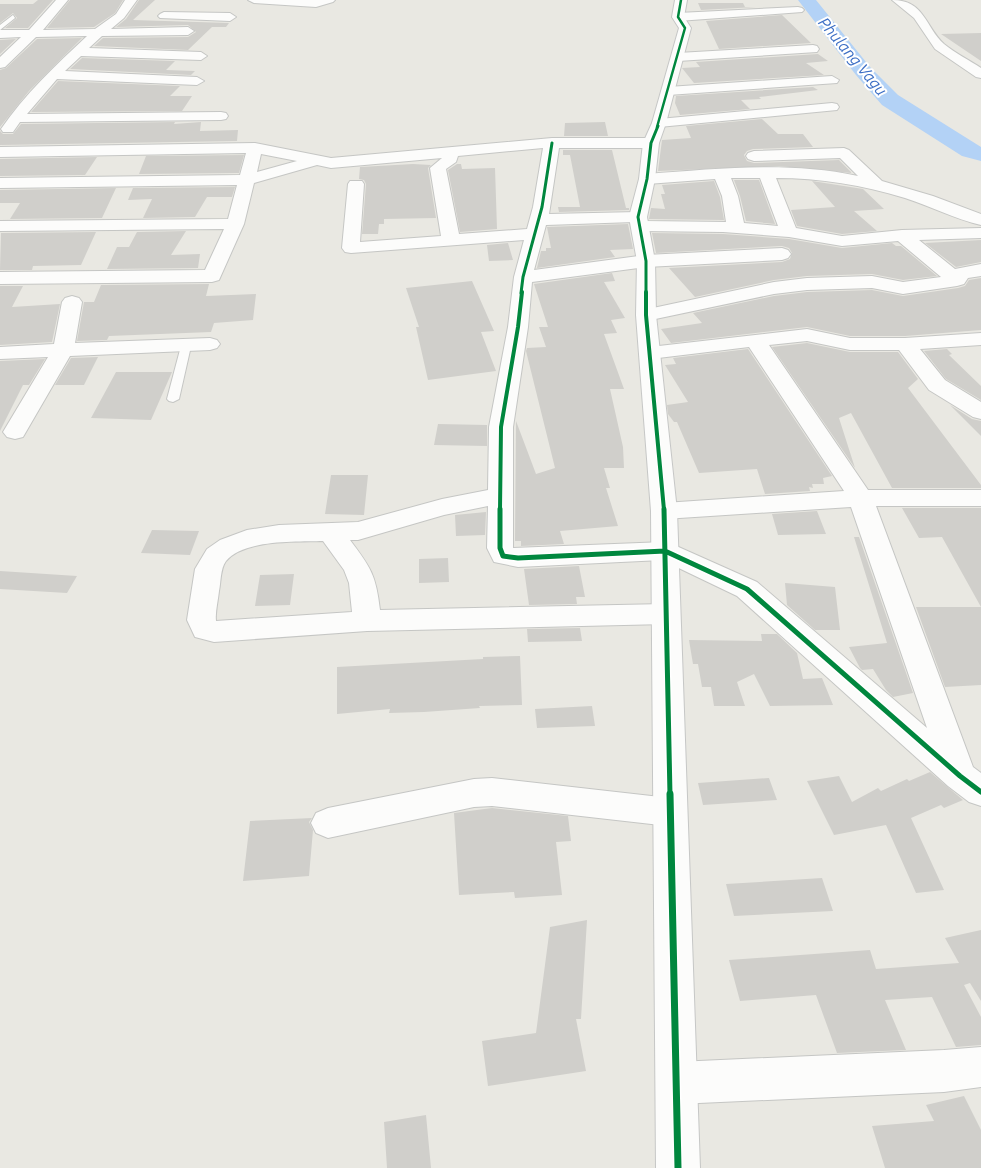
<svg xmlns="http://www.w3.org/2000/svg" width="981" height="1168" font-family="Ubuntu,sans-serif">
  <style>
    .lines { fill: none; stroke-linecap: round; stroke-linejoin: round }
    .river { fill: #b3d2f6; fill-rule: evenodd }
    .building { fill: #d0cfcb }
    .lane-casing { stroke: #c5c6c4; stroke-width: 2 }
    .street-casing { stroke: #c5c6c4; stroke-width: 2 }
    .secondary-casing { stroke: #c6c7c6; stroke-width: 2 }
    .lane { fill: #fcfcfb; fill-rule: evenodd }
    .street { fill: #fcfcfb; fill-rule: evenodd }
    .secondary { fill: #fcfcfb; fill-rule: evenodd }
    .cycleway-far4-casing { stroke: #fff; stroke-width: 4 }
    .cycleway-far3-casing { stroke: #fff; stroke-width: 5 }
    .cycleway-far2-casing { stroke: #fff; stroke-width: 6 }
    .cycleway-far1-casing { stroke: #fff; stroke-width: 8 }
    .cycleway-casing { stroke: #fff; stroke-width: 10 }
    .cycleway-far4 { stroke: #00873e; stroke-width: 2.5 }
    .cycleway-far3 { stroke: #00873e; stroke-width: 3 }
    .cycleway-far2 { stroke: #00873e; stroke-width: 4 }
    .cycleway-far1 { stroke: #00873e; stroke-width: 5 }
    .cycleway { stroke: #00873e; stroke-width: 7 }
    .labels { text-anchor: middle; stroke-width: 4; stroke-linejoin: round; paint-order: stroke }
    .far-water-label { font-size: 16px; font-style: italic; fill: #3d6fc5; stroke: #fff }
  </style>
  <rect width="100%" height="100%" fill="#e9e8e2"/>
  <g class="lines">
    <path class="river" d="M798,0h18l54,67 28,28 83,52v14l-19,-5 -80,-51 -26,-30z"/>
  </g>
  <path class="building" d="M38,0h15l-25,28h-23l12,-10 -4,-5 -13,10v-19h33z
    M70,0h53l-8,13 -21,14 -47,1z
    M139,0h16l-22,20 96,3 -3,4h-14l-24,23 -94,-4 9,-8 85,-1 8,-5 -8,-7 -72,2 10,-8z
    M698,3h45l2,4h11l-55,3z
    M782,15l29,28 -92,6 -13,-28z
    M981,33v28l-40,-27z
    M82,38l-53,53 -29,36v-57l6,-2 31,-29z
    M16,39l-16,15v-14z
    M818,54l10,7 -22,2 18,12 -130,8 -12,-15 18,-1 -4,-5z
    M82,58l93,3 -9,9 29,1 -4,4 -121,-6z
    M58,81l122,5 -10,10h22l-10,15 -151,1z
    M813,87l5,3 -59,7 2,2 -20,1 9,9 -70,6 -5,-12 1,-7z
    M762,119l16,15h25l10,13 -60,2 -6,2 -3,4 3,6 7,2 85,-3 13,13 -73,-7 -121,5 4,-31 29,-2 -5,-12z
    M175,122l-1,2 27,-2 -1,9 38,-1 -1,11 -237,4v-14l3,3h10l8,-10z
    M605,122l3,14h-44l1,-13z
    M563,150h49l14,58h3v2l-70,2 -1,-5h22l-10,-52h-7z
    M244,155l-5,18 -100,1 7,-18z
    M97,157l-12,18 -85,1v-17z
    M413,164l18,1 -3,3 8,50 -52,1v5h-5l-1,10h-16l4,-50 -2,-4 -5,-1 1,-12z
    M457,164h4l1,5 33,-1 2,61 -37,3 -12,-62z
    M734,180h25l16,44 -29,-3 -6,-25z
    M714,181l6,16 4,23 -75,-1 2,-11 14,1 -4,-15h4l-3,-9z
    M812,181l51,8 21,20 -30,2 23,20 -35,3 -45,-8 -6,-16 44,-3z
    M235,187l-3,10h-25l-12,20 -52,1 9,-19 -24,1 5,-12z
    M116,188l-14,30 -92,1 10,-16h-20v-13z
    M628,224l5,25 -23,1 5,7 -78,11 4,-17h5v-3h5l-4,-21z
    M186,231l-15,24 29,-1 -2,14 -91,1 10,-22h12l8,-15z
    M96,232l-15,33 -48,1 -1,4h-32l1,-37z
    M652,233l71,1 66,5 53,9 50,-5 4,3h5l36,30 -34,4 -31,-6 -65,2 -33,4 -79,17 -26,-29 113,-6 8,-3 2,-6 -3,-5 -7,-2 -126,7z
    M981,240v22l-25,5 -31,-24z
    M508,243l5,17 -24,1 -2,-16z
    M612,273l3,8 -11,1 21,36 -14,2 6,13 -13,1 20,55h-14l13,58 1,21h-20l6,20h-4l12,38 -58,5 4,13 -43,2v-5h-6l1,-120 20,53 19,-6 -29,-117 1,-3 19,-1 -7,-20h9l-14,-43z
    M981,278v52l-76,6h-55l-43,-9 -136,16 -10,-14 41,-6 -9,-10 81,-17 33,-4 65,-2 31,6 55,-8 7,-2 4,-6z
    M472,281l22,50 -13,1 15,39 -68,9 -12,-53h3l-13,-39z
    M209,284l-3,12 50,-2 -3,26 -39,3 -3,9 -102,4 -2,4 -30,1 7,-39h10l7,-17z
    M0,286h23l-11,21 48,-3 -8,38 -52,3z
    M807,343l43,9h48l20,27 -10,9 73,97v3h-89l-41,-75 -12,5 16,50 -83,-121z
    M748,349l84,127 -9,2 1,6h-12l1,4 -4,-1 1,4 -45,3 -8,-25 -58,4 -22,-51h-3l-6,-8 -1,-9 21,-3 -23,-37 11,-1 -3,-6z
    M947,349l5,5 -3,1 32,31v14l-35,-21 -22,-28z
    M98,357l-14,28h-29l16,-27z
    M45,359l-16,26h-6l-23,46v-70z
    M116,372h56l-21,48 -60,-2z
    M950,405l22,14 9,2v15z
    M438,424l49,1v21l-53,-1z
    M331,475h37l-4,40 -39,-1z
    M902,508h79v177l-36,2 -29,-80h65l-39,-70 -23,1z
    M817,511l9,23 -48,1 -6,-21z
    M486,512l-1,23 -29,1 -1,-21z
    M152,530l47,1 -9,24 -49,-2z
    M854,537h5l54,156 -20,4 -7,-7 -13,-21 -11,1 -2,-2 -11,-21 38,-4z
    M448,558l1,24 -30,1v-24z
    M579,566l6,31h-9l1,7 -48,1 -5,-36z
    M0,571l77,5 -10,17 -67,-4z
    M294,574l-4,31 -35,1 5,-31z
    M785,583l50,4 5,43h-25l-28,-25z
    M580,628l2,13 -54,1 -1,-13z
    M761,634h16l20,19 6,26 19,-1 11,27 -63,1 -16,-32 -17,8 8,24h-31l-3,-19h-9l-4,-23h-5l-4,-24 73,1z
    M520,656l2,49 -43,1 1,2 -56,4 -35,1 1,-4 -53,5v-47l146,-8v-2z
    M592,706l3,20 -58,2 -2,-19z
    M930,772l33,28 -19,8 -3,-3 -30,13 33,72 -28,3 -30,-68 -52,10 -27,-54 32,-5 13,26 26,-14 3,3 26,-12 2,2z
    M769,778l8,22 -74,5 -5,-22z
    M492,808l76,8 3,25 -15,1 6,53 -47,3 -1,-6 -55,3 -5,-82z
    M312,818l-3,4 4,8 -4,46 -66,5 7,-60z
    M822,878l11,33 -99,5 -8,-32z
    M587,920l-6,99h-5l10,52 -98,15 -6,-45 54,-8 14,-106z
    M981,930v71l-11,-18 -6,2 17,32v28l-25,2 -24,-50 -47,3 21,50 -69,3 -21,-58 -76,6 -11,-41 141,-10 6,19 83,-6 -14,-25z
    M964,1096l17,34v38h-96l-13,-42 62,-5 -8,-16z
    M426,1115l5,53h-44l-3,-46z"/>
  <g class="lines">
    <g class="lane-casing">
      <path id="lane" d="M13,15l2,3 -15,12v-5z
        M186,343l5,3 -12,53 -6,3 -4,-1 -2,-2 14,-53z"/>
    </g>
    <g class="street-casing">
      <path id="street" d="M56,0h12l-25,30 52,-1 21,-15 9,-14h12l-13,18 -13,11 77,-2 6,4 -6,4 -86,1 -13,12 112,4 6,4 -6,4 -120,-4 -16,15 132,6 7,4 -7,4 -140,-6 -30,35 194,-2 5,1 2,3 -2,3 -5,1 -201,2 -7,10h-10l-2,-3c24,-35 55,-64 86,-93l-51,1 -31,30 -5,1v-11l21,-20 -21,1v-8h29z
        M248,0h87l-2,2 -17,5 -62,-4z
        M892,0c33,0 33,27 52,44 11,9 25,16 37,24v10l-5,-1 -41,-28 -21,-31z
        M798,7l4,1 2,2 -2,2 -124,9 -6,-4 6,-4z
        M164,12l66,1 6,4 -6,4 -70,-3 -2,-2 2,-2z
        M813,45l4,1 2,3 -2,3 -139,9 -6,-4 6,-4z
        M832,76l7,4 -2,3 -169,12 -7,-4 7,-4z
        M832,103l5,1 2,3 -2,3 -178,17 -5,-1 -2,-3 2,-3 5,-1z
        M552,138h99l5,2 3,3 -3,3 -5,2h-92l-10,66 89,-2 6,1 3,4 -3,4 82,1 -4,-26 -7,-17 -68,5 -6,-2 -2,-3 2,-3 6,-2c70,-5 141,-13 211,2l-18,-18 -86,3 -6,-2 -2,-3 2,-3 6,-2 90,-3 5,2 33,31 51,15 48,18v11c-26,-6 -51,-19 -76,-27 -42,-13 -85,-20 -129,-20l20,50 46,8 60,-6 79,-2v10l-62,2 36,29 26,-5v12l-13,2 -4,6 -7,2 -54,8 -31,-6 -65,2 -33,4 -128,27 -7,-2 -3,-4 3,-4 135,-29 33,-4 65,-2 31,6 38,-5 -43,-36 -56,5 -53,-9 -66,-5 -83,-1 -6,-1 -3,-4 3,-4 -88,3 -12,45 112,-15 136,-7 6,2 3,4 -3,4 -6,2 -136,7 -114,15 -4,45 -15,100v121l152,-6 9,3 83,37 170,146 -76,-221 -187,12 -9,-2 -4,-6 4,-6 9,-2 180,-12 -95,-144 -99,12 -7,-2 -4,-4 4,-4 7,-2 157,-18 43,9h55l76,-5v12l-61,4 25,31 36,22v17l-8,-2 -44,-27 -30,-40h-49l-43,-9 -38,4 99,145h113v16h-105l97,261 8,6v33l-12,-4 -21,-16 -211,-190 -75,-36 -144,7 -24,-5 -7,-14 1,-42 -44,9 -86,25h-8c21,28 26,35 30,70l286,-6 10,3 4,7 -4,7 -10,3 -299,7 -153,11 -19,-5 -8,-17 8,-51 12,-20 13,-9 27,-10 32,-5 79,-3 84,-23 46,-9 1,-63 19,-100 6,-50 10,-37 -173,13 -6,-1 -3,-4 6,-64 2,-3h12l2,3 -4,58 81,-6 -11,-68 12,-10 -111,10 -14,-3 -63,18 -10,41 -25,56 -7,2 -212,2v-12l205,-2 19,-41 -224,2v-10l228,-2 9,-34 -237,3v-10l240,-3 6,-22 -246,4v-10l255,-4 76,15zM543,148l-10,59 -6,22 -68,5 -13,-65 10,-7 2,-6zM261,154l36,7 -40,11zM731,178h29l18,48 -34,-3 -6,-27zM323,541l21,29 5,13 3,29 -136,9c-1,-9 2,-20 3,-30 2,-9 1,-22 7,-30 18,-22 72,-19 97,-20z
        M72,296l7,2 3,4 -7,41 135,-5 7,2 3,4 -3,4 -7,2 -140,6 -47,81 -8,2 -8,-2 -4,-5 45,-75 -48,2v-12l54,-3 8,-42 3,-4z
        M492,778l177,20 12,4 5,10 -5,10 -12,4 -177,-20 -18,1 -146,31 -12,-5 -5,-10 5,-10 12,-5 146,-29z
        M981,1047v40l-37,5 -267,12 -15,-6 -6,-15 6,-15 15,-6 267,-12z"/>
    </g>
    <g class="secondary-casing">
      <path id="secondary" d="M675,0h12l-3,17 7,11 -25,95 -7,20 -4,36 -8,38 8,44 1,54 21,196 23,657h-44l-5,-657 -15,-196 1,-54 -8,-44 10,-38 4,-36 9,-20 27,-95 -7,-11z"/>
    </g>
    <use href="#lane" class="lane"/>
    <use href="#street" class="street"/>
    <use href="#secondary" class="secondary"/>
    <g class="cycleway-far4-casing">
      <path id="cycleway-far4" d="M657,127l28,-99 -7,-11 3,-17"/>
    </g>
    <g class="cycleway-far3-casing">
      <path id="cycleway-far3" d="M521,293l2,-16 19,-70 10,-64
        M646,293v-32l-8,-44 9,-38 4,-36 7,-17"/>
    </g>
    <g class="cycleway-far2-casing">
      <path id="cycleway-far2" d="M646,292v23l18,195
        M500,510l1,-83 17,-100 4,-35"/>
    </g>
    <g class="cycleway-far1-casing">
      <path id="cycleway-far1" d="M500,509v39l3,8 15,2 147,-7 82,38 213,187 21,16
        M664,509l6,286"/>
    </g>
    <g class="cycleway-casing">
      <path id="cycleway" d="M670,794l8,374"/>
    </g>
    <use href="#cycleway-far4" class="cycleway-far4"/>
    <use href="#cycleway-far3" class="cycleway-far3"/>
    <use href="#cycleway-far2" class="cycleway-far2"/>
    <use href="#cycleway-far1" class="cycleway-far1"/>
    <use href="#cycleway" class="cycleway"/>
  </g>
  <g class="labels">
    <g class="far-water-label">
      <text transform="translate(853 56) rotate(50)" y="6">Phulang Vagu</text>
    </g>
  </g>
</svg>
